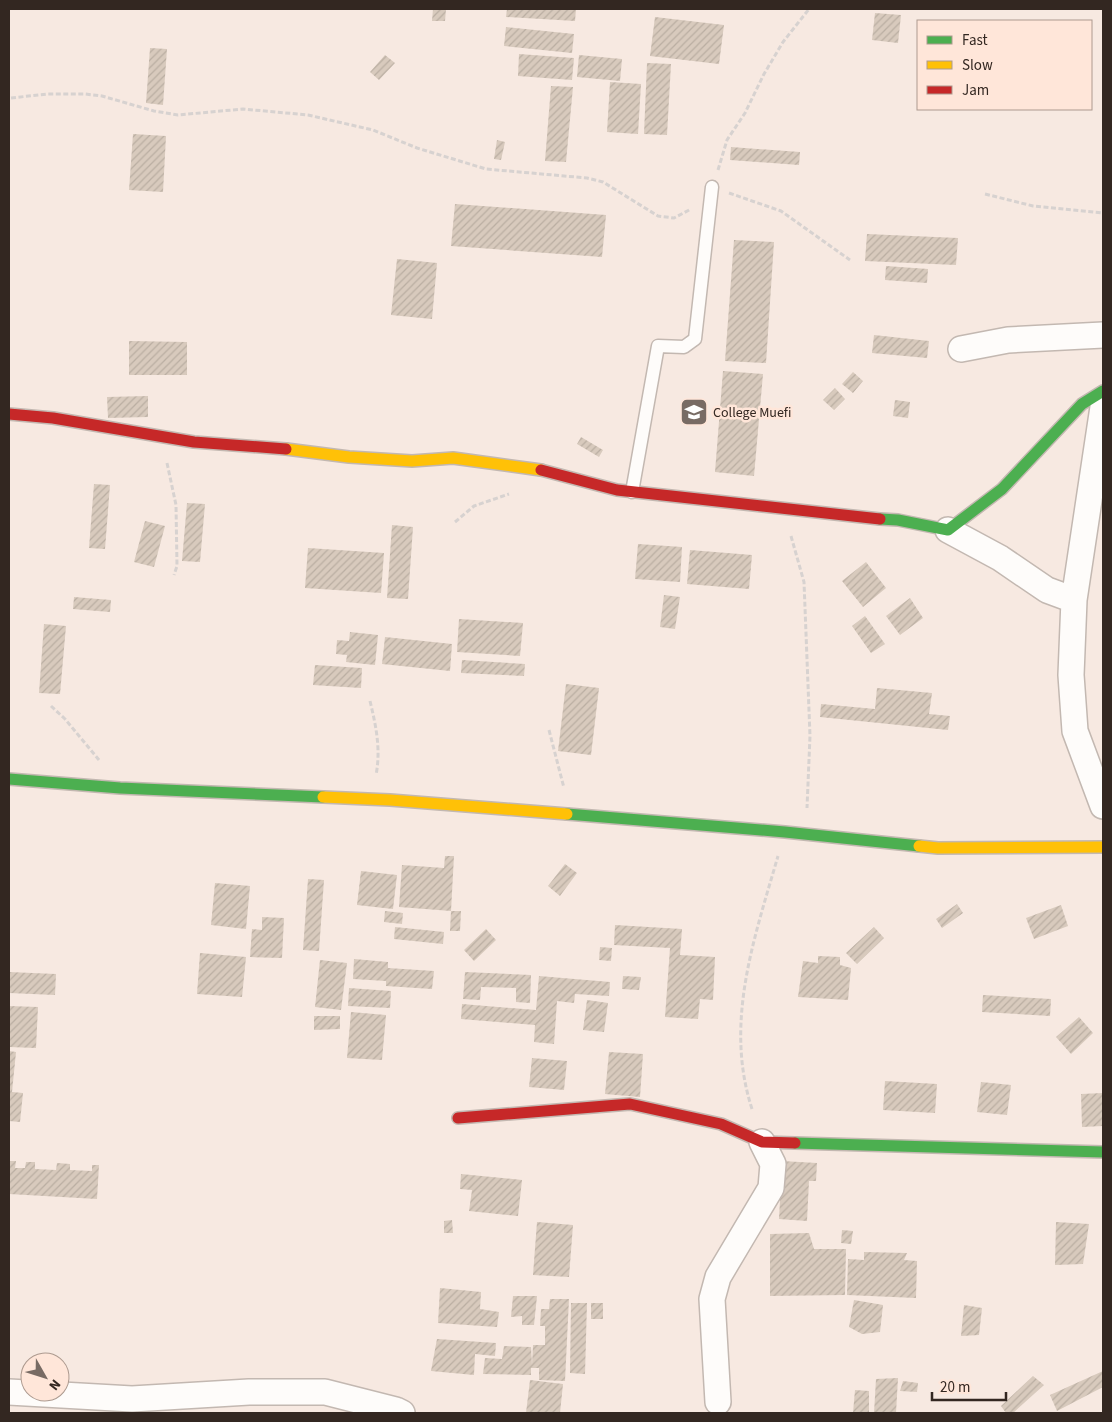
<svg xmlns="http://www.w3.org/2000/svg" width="1112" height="1422" font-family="'Source Sans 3',sans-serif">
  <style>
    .building { fill: url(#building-hatch) }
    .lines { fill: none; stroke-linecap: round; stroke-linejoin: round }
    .lane-casing { stroke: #c3b8b1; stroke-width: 15 }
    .street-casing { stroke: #c3b8b1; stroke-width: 28 }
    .fast-casing { stroke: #c3b8b1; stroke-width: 14 }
    .slow-casing { stroke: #c3b8b1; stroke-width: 14 }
    .jam-casing { stroke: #c3b8b1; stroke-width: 14 }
    .path { stroke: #d7d2d0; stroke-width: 3; stroke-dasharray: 5 2.5; stroke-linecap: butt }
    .lane { stroke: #fefcfa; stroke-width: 12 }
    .street { stroke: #fefcfa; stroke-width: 25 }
    .fast { stroke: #4caf50; stroke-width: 11 }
    .slow { stroke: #ffc107; stroke-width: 11 }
    .jam { stroke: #c62828; stroke-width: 11 }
    .labels { text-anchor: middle; stroke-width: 5; stroke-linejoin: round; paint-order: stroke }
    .poi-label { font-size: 14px; fill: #332721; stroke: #ffe6d9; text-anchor: start }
  </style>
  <defs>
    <pattern id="building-hatch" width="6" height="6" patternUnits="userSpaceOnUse" patternTransform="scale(1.25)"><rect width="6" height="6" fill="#d8cabd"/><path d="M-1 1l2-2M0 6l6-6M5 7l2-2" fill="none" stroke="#baaea2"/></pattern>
  </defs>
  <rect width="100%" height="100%" fill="#f7e9e1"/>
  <path class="building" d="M433,9h13l-1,12h-13z
    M507,9h69l-1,12 -69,-4z
    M875,13l26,2 -3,28 -26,-3z
    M655,17l69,8 -5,39 -69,-8z
    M506,27l68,7 -2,19 -68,-7z
    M150,48l17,1 -4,56 -17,-2z
    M519,54l55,4 -2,22 -54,-4z
    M385,55l10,8 -16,17 -9,-8z
    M579,55l43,4 -2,22 -43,-4z
    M647,63l24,1 -4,71 -23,-1z
    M610,82l31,2 -3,50 -31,-2z
    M551,86l22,1 -7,75 -21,-1z
    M133,134l33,2 -3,56 -34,-2z
    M497,140l8,2 -4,18 -7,-1z
    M731,147l69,5 -1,13 -69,-5z
    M455,204l151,11 -4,42 -151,-11z
    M867,234l91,4 -2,27 -91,-4z
    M734,240l40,2 -8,121 -41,-2z
    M397,259l40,4 -5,56 -41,-4z
    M886,266l42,3 -1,14 -42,-3z
    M874,335l55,6 -2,17 -55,-5z
    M129,341l58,1v33h-58z
    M723,371l40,3 -9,102 -39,-4z
    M853,372l10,9 -10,12 -11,-9z
    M835,388l10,11 -11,11 -11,-10z
    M148,396v21l-40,1 -1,-21z
    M895,400l15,2 -2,16 -15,-2z
    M581,437l22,13 -4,7 -22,-13z
    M94,484l16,1 -5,64 -16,-1z
    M187,503l18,1 -5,58 -18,-1z
    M145,521l20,5 -11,41 -20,-5z
    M392,525l21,2 -5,72 -21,-1z
    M638,544l44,3 -2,35 -45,-3z
    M308,548l76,5 -3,40 -76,-5z
    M690,550l62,5 -3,34 -62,-5z
    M866,562l20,26 -23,19 -21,-26z
    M664,595l16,2 -5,32 -15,-2z
    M74,597l37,3 -1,12 -37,-3z
    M910,598l13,20 -23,17 -14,-19z
    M865,616l20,28 -14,9 -19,-27z
    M459,619l64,4 -3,33 -63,-4z
    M44,624l22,2 -6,68 -21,-1z
    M350,632l28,3 -3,30 -29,-3 1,-7 -11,-1 1,-14 12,1z
    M385,637l67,7 -2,27 -68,-7z
    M462,660l63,4 -1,12 -63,-3z
    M315,665l47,3 -1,20 -48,-3z
    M566,684l33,4 -8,67 -33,-4z
    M877,688l55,5 -3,21 21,2 -2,14 -128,-13 1,-13 54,5z
    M445,856h9l-3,55 -52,-4 3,-42 42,3z
    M565,864l12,9 -17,23 -12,-10z
    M361,871l36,4 -4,34 -36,-4z
    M308,879l16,1 -5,71 -16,-1z
    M215,883l35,3 -4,43 -35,-4z
    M957,904l6,9 -21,15 -6,-9z
    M1061,905l7,21 -34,13 -8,-21z
    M385,911l18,2 -1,11 -18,-2z
    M451,911h10l-1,20h-10z
    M262,917l22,1 -2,40 -32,-1 2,-28 10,1z
    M615,925l67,4 -2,26 35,2 -2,43 -13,-1 -2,20 -33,-2 5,-69 -56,-3z
    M395,927l49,5 -1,12 -49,-5z
    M874,927l10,11 -27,26 -11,-11z
    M486,929l10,11 -22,21 -10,-11z
    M600,947l12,1 -1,13 -12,-1z
    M200,953l46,4 -4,40 -45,-3z
    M818,956l22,1v8l11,3 -3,32 -50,-3 5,-36 15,2z
    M354,959l34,3v6l46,3 -2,18 -46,-3v-5l-33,-2z
    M320,960l27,3 -6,47 -26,-3z
    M9,972l47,2 -1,21 -46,-2z
    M465,972l66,3 -1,28 -14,-1v-14l-35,-1 -1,13 -17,-1z
    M539,976l71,6 -1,14 -34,-2 -1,9 -17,-2 -3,43 -20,-2 1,-17 -74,-6 1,-15 74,6z
    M623,976l18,1 -2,13 -17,-1z
    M349,988l42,3 -1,17 -42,-2z
    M983,995l68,4 -1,17 -68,-4z
    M587,1000l21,3 -4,29 -21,-2z
    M9,1006l29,1 -2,41 -27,-1z
    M351,1012l35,3 -4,45 -35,-2z
    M314,1016h26v13l-26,1z
    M1079,1017l14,16 -22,21 -15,-17z
    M9,1051l7,1 -4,40 11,1 -3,29 -11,-1z
    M609,1052l34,2 -3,43 -35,-3z
    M532,1058l35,3 -3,29 -35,-3z
    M885,1081l52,3 -2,29 -52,-3z
    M981,1082l30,3 -4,30 -30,-3z
    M1103,1093v33l-21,1 -1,-33z
    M9,1161h7l-1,7h10l1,-6h9v7l21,1 1,-7 13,1v6l22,1v-6h7l-2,34 -88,-5z
    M782,1161l35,2 -1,18h-7l-2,40 -28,-2z
    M461,1174l61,6 -4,36 -49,-5 3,-21 -12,-1z
    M452,1220l1,13h-9v-12z
    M537,1222l36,3 -4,52 -36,-2z
    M1056,1222l33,2 -6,40 -28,1z
    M842,1230l11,1 -2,13 -10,-1z
    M809,1233l5,16h32l-1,46 -75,1v-62z
    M864,1252l43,1 -3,7 13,1 -1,37 -69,-3 1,-36 16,1z
    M440,1288l41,4 -1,17 19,3 -2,15 -59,-4z
    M513,1296h24l-3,29h-12v-9l-11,1z
    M550,1299h19l-4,82 -26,-1v-12h-8v7l-48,-1 2,-16 17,1 2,-13 27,1 1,18 1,-20h12v-19h-5l1,-17h8z
    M854,1300l29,5 -3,27 -18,2 -13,-7z
    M571,1303h16l-2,71 -15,-1z
    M591,1303h12v16h-12z
    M964,1305l18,3 -3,27 -18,1z
    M437,1339l59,4 -1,13 -20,-2 -1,21 -43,-4z
    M1103,1371v16l-46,24 -7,-16z
    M1033,1376l11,9 -31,28h-7l-5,-7z
    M898,1378l-2,35h-22l2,-34z
    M530,1380l33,4 -3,29h-34z
    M903,1381l15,2 -1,9 -17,-1z
    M855,1390l14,1v22h-16z"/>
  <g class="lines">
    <g class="lane-casing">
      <path id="lane" d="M632,492l26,-146 26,1 11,-8 17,-152"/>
    </g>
    <g class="street-casing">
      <path id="street" d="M961,349l47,-9 95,-5
        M1103,407l-29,193 -3,75 4,56 28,75
        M948,530l52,28 47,32 27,10
        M9,1392l123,7 117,-7h76l71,18 6,3
        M718,1402l-6,-103 6,-22 53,-89 2,-24 -11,-22"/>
    </g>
    <g class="fast-casing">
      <path id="fast" d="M880,519l18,1 50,10 54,-41 80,-85 21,-13
        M9,779l111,9 203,9
        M567,814l218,18 134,14
        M795,1143l308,9"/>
    </g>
    <g class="slow-casing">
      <path id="slow" d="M286,449l63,8 63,4 41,-3 88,12
        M323,797l67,3 177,14
        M919,846l19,2 165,-1"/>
    </g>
    <g class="jam-casing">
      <path id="jam" d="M9,414l44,4 141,24 92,7
        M541,470l76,20 263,29
        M458,1118l172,-14 91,20 41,18 33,1"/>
    </g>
    <path class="path" d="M11,98l36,-4h38l17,2 52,15 24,4 65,-6 65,6 65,15 44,18 69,21 101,9 16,4 55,34 16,2 17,-9
      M718,170l9,-30 18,-27 19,-39 19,-32 26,-33
      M729,193l52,18 69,49
      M985,194l48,12 70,7
      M167,463l9,42 1,61 -3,9
      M455,522l19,-16 35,-12
      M791,536l13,46 6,154 -3,72
      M370,701c6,25 11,48 6,74
      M51,706l14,13 34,41
      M549,730l15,58
      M752,1109c-28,-86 2,-170 26,-253"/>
    <use href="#lane" class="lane"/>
    <use href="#street" class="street"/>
    <use href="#fast" class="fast"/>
    <use href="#slow" class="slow"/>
    <use href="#jam" class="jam"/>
  </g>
  <defs>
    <g id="university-square" transform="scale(1.4375)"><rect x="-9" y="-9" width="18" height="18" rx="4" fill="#786b64" stroke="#ffe6d9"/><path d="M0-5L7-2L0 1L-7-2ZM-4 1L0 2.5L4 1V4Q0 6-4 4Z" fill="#fff"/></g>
  </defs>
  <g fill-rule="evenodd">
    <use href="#university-square" x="694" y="412"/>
  </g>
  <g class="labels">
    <g class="poi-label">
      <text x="713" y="417">College Muefi</text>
    </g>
  </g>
  <rect width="1112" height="1422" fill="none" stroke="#332721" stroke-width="20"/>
  <rect x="917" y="20" width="175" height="90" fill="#ffe6d9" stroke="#ad9a8f"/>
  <rect x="927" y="36" width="25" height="8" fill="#4caf50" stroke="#ad9a8f"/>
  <text x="962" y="45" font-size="15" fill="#332721">Fast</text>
  <rect x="927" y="61" width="25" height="8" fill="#ffc107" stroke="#ad9a8f"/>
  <text x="962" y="70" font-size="15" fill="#332721">Slow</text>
  <rect x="927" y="86" width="25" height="8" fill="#c62828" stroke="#ad9a8f"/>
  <text x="962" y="95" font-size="15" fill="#332721">Jam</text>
  <g transform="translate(45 1377) rotate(129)"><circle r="24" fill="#ffe6d9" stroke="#ad9a8f"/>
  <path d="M0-4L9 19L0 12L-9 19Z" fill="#786b64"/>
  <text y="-8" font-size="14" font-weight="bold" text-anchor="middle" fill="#332721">N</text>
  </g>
  <path d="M932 1392v8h74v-8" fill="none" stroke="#332721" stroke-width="2.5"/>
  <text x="940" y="1392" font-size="15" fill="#332721" stroke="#ffe6d9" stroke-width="4" paint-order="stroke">20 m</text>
</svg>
